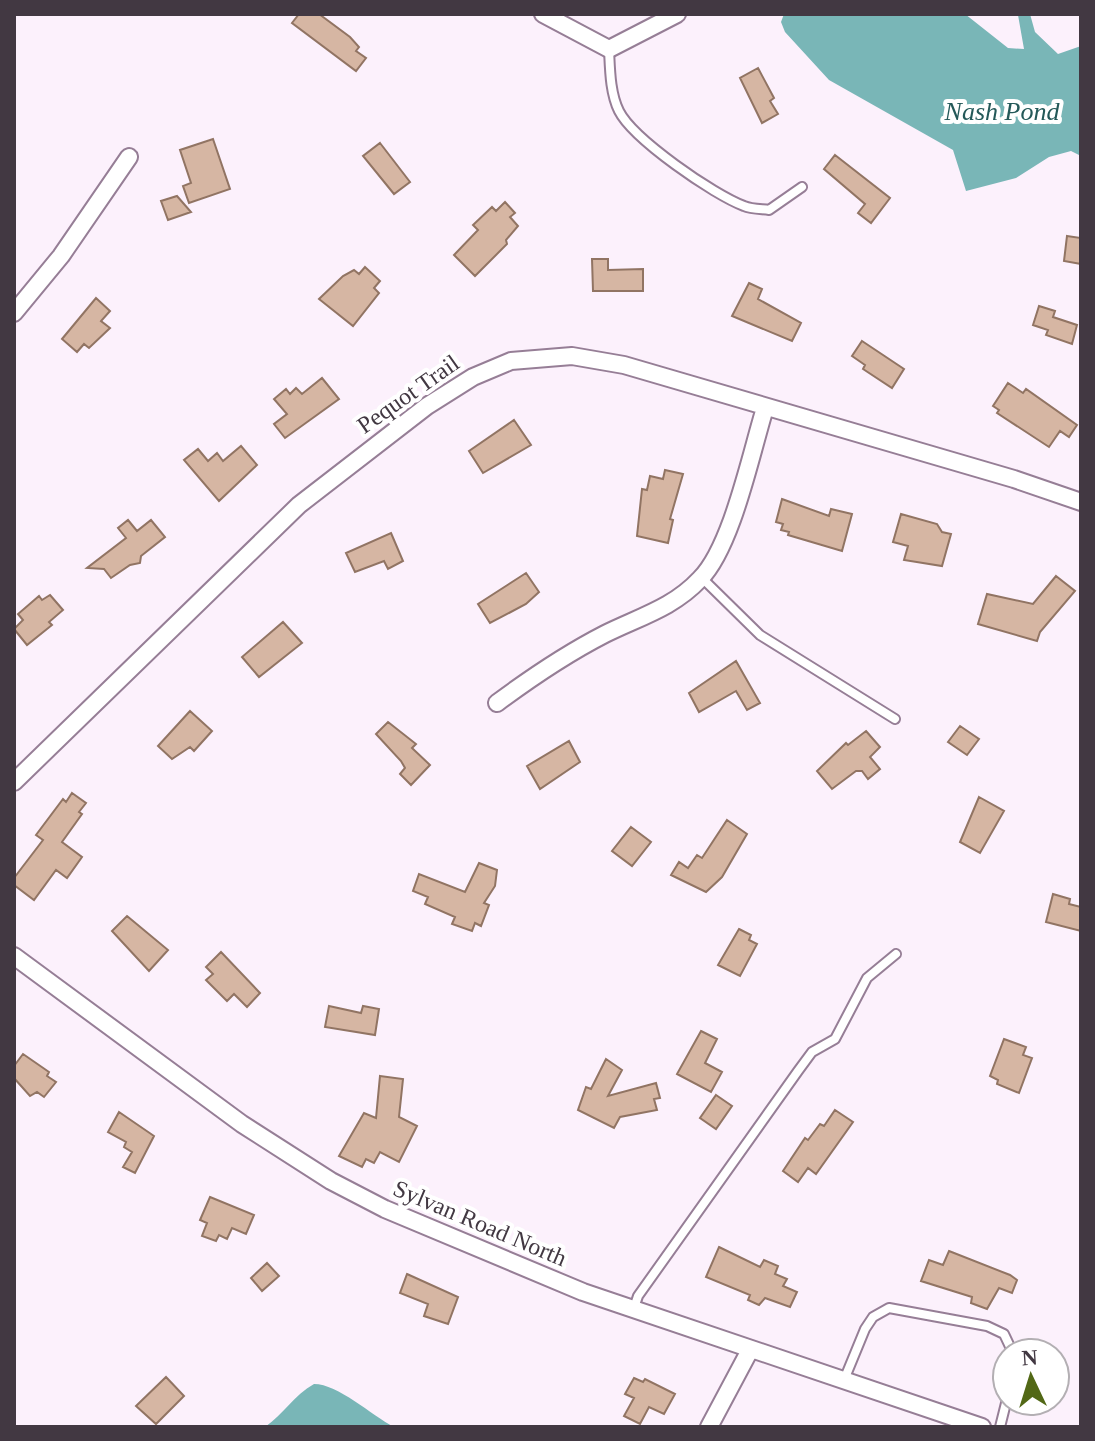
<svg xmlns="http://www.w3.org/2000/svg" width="1095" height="1441" font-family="Georgia,serif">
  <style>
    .water { fill: #79b6b7 }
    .building { fill: #d6b6a3; stroke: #917463; stroke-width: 2 }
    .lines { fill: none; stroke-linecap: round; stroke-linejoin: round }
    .lane-casing { stroke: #967e96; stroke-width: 12 }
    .street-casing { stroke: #967e96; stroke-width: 20 }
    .lane { stroke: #fff; stroke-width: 8 }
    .street { stroke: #fff; stroke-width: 16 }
    .labels { text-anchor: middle; stroke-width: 8; stroke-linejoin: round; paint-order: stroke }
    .street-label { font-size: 24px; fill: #423842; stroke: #fff }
    .water-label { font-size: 26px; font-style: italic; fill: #245959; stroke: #fff }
  </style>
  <rect width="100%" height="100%" fill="#fcf1fc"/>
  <path class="water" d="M784,14h181l43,34 16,1 -6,-34 12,-1 5,18 23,22 23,-8v110l-10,-5 -22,6 -33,21 -50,13 -13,-41 -124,-70 -44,-48 -4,-10z
    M314,1384c24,0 57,31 80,43h-129c19,-13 29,-32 49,-43z"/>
  <path class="building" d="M299,14h20l31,23 9,10 -3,4 10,7 -10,13 -64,-48z
    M758,68l16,30 -4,3 8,13 -16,9 -22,-45z
    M213,139l17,50 -41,14 -6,-17 8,-3 -11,-33z
    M380,143l30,39 -16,12 -31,-38z
    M835,155l55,43 -19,25 -13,-10 7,-9 -41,-35z
    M177,196l14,16 -23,8 -7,-19z
    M505,202l10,11 -5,4 8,9 -12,14 1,4 -32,32 -21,-21 24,-25 -5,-5 19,-18 4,4z
    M1067,236l14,2v26l-17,-3z
    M592,259h16v11l35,-1v22h-50z
    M365,267l15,14 -6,7 5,5 -26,33 -34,-27 24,-23 11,-6 5,4z
    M749,283l13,6 -4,10 43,24 -9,18 -60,-25z
    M96,298l14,13 -9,10 9,7 -21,20 -5,-4 -7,8 -15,-13z
    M1039,306l16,5 -2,6 24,8 -5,19 -26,-9 2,-5 -15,-5z
    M862,341l42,28 -12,19 -29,-19 2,-4 -13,-9z
    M322,378l17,21 -54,39 -11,-14 13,-10 -13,-15 12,-10 4,5 6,-6 6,6z
    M1008,383l15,10 3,-4 51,36 -8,12 -9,-6 -11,16 -52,-34 2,-3 -6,-4z
    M514,420l17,25 -48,28 -14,-22z
    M241,446l16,19 -38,36 -35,-41 14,-11 10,12 9,-8 6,8z
    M665,470l18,4 -13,45 3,1 -5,23 -31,-7 5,-47 5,1 3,-14 13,3z
    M782,499l47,17 2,-7 21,5 -10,37 -54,-16 1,-3 -8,-2 2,-6 -7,-2z
    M901,514l36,10 5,8 9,2 -9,32 -38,-6 4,-14 -15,-4z
    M128,520l9,11 14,-11 14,17 -24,19 -1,7 -10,2 -19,13 -7,-9 -17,-1 39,-30 -8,-10z
    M391,533l12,28 -15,8 -4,-8 -29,11 -9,-19z
    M526,573l13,19 -13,12 -36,19 -12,-19z
    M1056,576l19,15 -35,41 -3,9 -59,-17 9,-30 46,10z
    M50,595l13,15 -14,12 3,3 -25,20 -13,-16 9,-9 -5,-6 21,-18 3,4z
    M283,622l19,21 -43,34 -17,-20z
    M736,661l24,42 -13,7 -11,-19 -37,21 -10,-19z
    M190,711l22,20 -18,20 -4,-4 -18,12 -14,-13z
    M388,722l28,22 -4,4 18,17 -19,20 -11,-11 5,-6 -4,-7 -25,-27z
    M960,726l19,13 -12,16 -19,-13z
    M866,731l14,16 -10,10 10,12 -12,10 -6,-8h-6l-24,18 -15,-18 29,-28 2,2z
    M569,741l11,21 -40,27 -13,-23z
    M72,793l14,10 -7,9 3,2 -20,28 20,15 -15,21 -11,-8 -22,30 -20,-15v-7l29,-38 -7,-5 27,-36 3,3z
    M979,797l25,14 -24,42 -20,-11z
    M727,820l20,14 -25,43 -16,15 -35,-17 8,-13 9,6 9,-13 5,3z
    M631,827l20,15 -19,24 -20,-15z
    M479,863l18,7 -2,16 -11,17 5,2 -8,21 -6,-3 -3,8 -20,-7 3,-7 -30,-13 3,-7 -15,-6 6,-17 46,18z
    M1053,894l17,5 -1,5 12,3v24l-35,-9z
    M127,916l41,34 -19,21 -37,-40z
    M739,929l12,6 -2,5 8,4 -17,32 -22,-11z
    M221,952l39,41 -13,14 -13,-13 -7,7 -21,-21 7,-6 -7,-7z
    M329,1006l32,7 2,-7 16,3 -4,26 -50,-8z
    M701,1031l16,8 -12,24 17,9 -11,20 -34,-18z
    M1004,1039l22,8 -3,8 9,3 -13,35 -22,-9 1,-4 -8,-4z
    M23,1054l26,18 -2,4 9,6 -12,15 -7,-5 -7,4 -16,-18v-12z
    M606,1059l16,11 -14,26 48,-13 4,15 -6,1 3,11 -37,7 -6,11 -36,-18 8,-23 5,2z
    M380,1076l23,3 -4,38 18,9 -18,36 -19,-10 -6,11 -8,-4 -4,8 -23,-11 25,-43 12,5z
    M716,1095l16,11 -16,23 -16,-11z
    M835,1110l18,12 -37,52 -8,-6 -10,14 -15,-11 22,-33 3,2 12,-16 4,2z
    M119,1112l35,24 -19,37 -12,-6 9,-15 -8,-5 2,-5 -18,-10z
    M210,1197l44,18 -8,19 -14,-6 -5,11 -8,-4 -3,6 -14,-5 5,-13 -7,-3z
    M719,1247l41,20 4,-7 14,6 -3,8 12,5 -4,7 14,6 -7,15 -25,-9 -6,7 -11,-5 2,-5 -44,-18z
    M949,1251l61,24 7,5 -5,13 -13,-5 -12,21 -16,-6 1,-6 -51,-16 8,-21 14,5z
    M267,1263l12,13 -17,15 -11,-13z
    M407,1274l51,23 -10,27 -24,-8 4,-12 -28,-11z
    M166,1377l18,19 -28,28 -20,-18z
    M634,1378l9,4 2,-3 30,15 -11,20 -15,-7 -9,17 -16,-8 10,-18 -9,-4z"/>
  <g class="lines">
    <g class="lane-casing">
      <path id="lane" d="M609,49c1,20 1,44 10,62 14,28 95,84 125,95 7,3 17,3 25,4l33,-23
        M702,578l58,57 135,84
        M634,1308l4,-12 160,-225 14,-19 23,-13 32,-61 29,-24
        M844,1380l21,-51 8,-12 16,-9 98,18 17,8 9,19
        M1000,1427l7,-28"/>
    </g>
    <g class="street-casing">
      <path id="street" d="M543,14l66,35 68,-35
        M14,313l47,-57 68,-99
        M497,703c35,-26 69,-49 108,-69 34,-17 68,-26 95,-55 32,-32 51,-126 65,-171
        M14,782l285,-277 128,-99 46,-29 38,-16 61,-5 52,9 390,114 67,23
        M14,956l228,168 89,57 54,28 198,83 399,135
        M709,1427l41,-77"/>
    </g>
    <use href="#lane" class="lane"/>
    <use href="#street" class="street"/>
  </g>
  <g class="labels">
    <g class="street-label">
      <text transform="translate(408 394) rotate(-35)" y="8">Pequot Trail</text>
      <text transform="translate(480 1223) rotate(23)" y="8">Sylvan Road North</text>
    </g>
    <g class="water-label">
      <text x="1002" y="120">Nash Pond</text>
    </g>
  </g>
  <rect width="1095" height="1441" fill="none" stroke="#423842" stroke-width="32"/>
  <g transform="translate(1031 1377) rotate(356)"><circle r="38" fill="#ffffff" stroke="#b3afb3" stroke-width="2"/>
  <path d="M0-6L14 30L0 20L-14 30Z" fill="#526816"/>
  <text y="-12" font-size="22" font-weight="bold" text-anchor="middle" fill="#423842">N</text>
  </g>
</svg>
